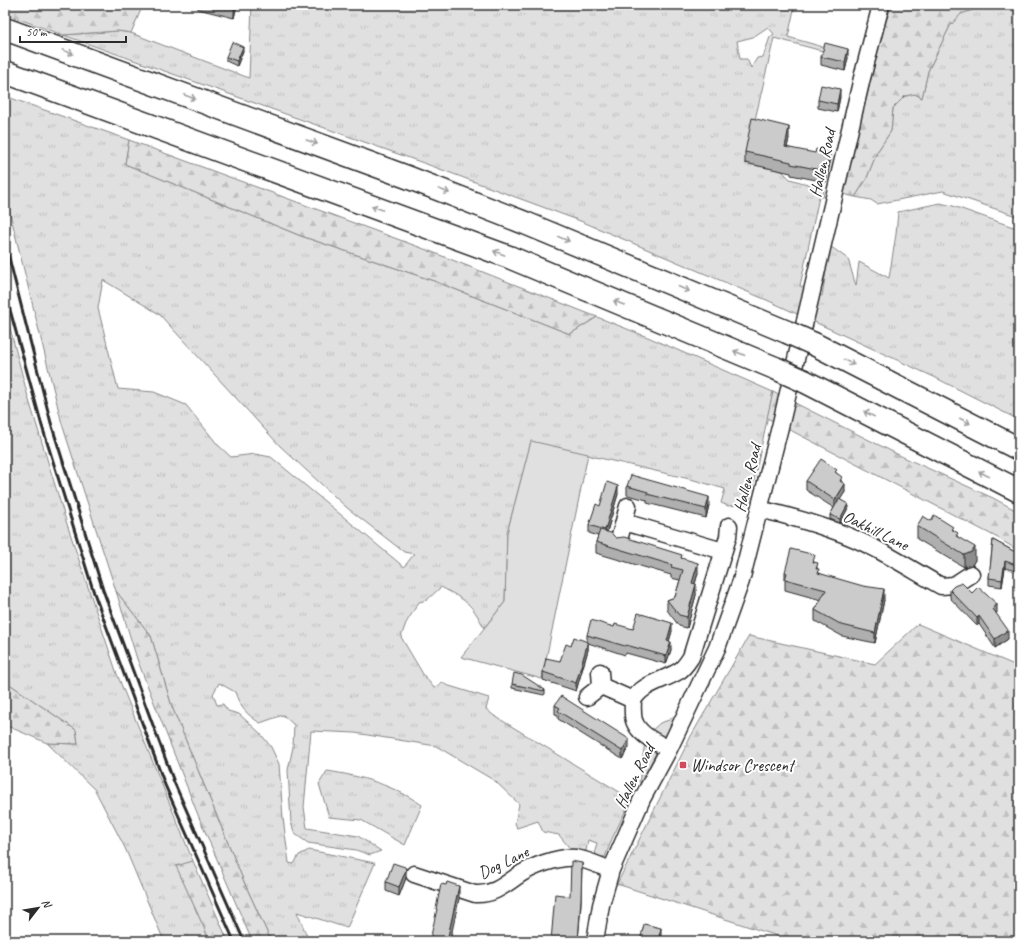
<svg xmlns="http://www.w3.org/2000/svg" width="1024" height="946" font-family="Caveat,sans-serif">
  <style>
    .grass { fill: url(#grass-tufts); stroke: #868686; fill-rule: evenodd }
    .forest { fill: url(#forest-firs); stroke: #868686 }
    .garden { fill: #e0e0e0; stroke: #868686 }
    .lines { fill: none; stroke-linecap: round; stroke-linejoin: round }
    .street-casing { stroke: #2b2b2b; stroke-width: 19 }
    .highway-casing { stroke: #2b2b2b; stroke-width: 25 }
    .street { stroke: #fff; stroke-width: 16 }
    .highway { stroke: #fff; stroke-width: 22 }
    .rail { stroke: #2b2b2b; stroke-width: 3 }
    .highway-bridge-casing { stroke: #2b2b2b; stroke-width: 25; stroke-linecap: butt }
    .highway-bridge { stroke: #fff; stroke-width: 22 }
    .wall { fill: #afafaf; stroke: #2b2b2b }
    .shaded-wall { fill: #8e8e8e; stroke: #2b2b2b }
    .building { fill: #cbcbcb; stroke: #2b2b2b }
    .oneway { stroke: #a0a0a0 }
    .poi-dot { fill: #d1495b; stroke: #fff; stroke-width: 1.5 }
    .labels { text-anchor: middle; stroke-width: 4; stroke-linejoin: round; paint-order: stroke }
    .street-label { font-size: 17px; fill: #2b2b2b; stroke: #fff }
    .poi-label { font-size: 17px; fill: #2b2b2b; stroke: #fff; text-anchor: start }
  </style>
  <defs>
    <pattern id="grass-tufts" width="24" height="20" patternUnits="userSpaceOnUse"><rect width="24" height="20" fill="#e0e0e0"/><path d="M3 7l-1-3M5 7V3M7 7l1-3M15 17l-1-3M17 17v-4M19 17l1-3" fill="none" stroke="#c0c0c0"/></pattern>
    <pattern id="forest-firs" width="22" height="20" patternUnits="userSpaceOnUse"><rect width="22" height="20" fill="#e0e0e0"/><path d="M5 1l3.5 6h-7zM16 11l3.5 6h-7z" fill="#c0c0c0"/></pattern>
  </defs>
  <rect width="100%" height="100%" fill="#fff"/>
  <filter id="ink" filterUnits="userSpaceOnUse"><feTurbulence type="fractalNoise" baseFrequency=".025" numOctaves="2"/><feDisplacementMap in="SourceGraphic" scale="8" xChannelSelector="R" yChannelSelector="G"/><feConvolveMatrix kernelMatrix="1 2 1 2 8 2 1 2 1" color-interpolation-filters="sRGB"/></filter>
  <g filter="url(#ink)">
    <path class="grass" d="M252,5h543l-7,32 42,12v4l-56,-15 -29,125 37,8 8,8 34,10 -1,8h-4l-19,89 22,10 8,-50 18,13 8,27 3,-24 30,16 7,-44 2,-22 42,-9 13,3 66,23v191l-85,-43 -165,-76 -186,-79 -154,-57 -366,-130 55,-4 13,2 118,45zM768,27l6,7 -4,3 -7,20 -6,1 -6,10 -4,-9h-7l-3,-18 16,-4z
      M1002,5h17v212l-76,-26 -66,13 -6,-4 -16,-3 11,-17 11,-28 14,-21 2,-23 12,-12 10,-2 7,4 6,-27 22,-45 10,-12 18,-6z
      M5,96l124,44 -4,24 176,72 133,45 136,53 27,-17 53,21 123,54 -24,112 -21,2 -7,-3 4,-14 -31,-9 -163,-38 -24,91 -2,69 -21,26c-12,-25 -19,-28 -43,-41l-14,13 -8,2 -13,21 -5,14 22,37 11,14 8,-6 4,3 43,13 -3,11 7,6 138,84 -19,40 -7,18h-8l-2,-6 2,-8 -9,-3 -2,11h-14l-13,-16 -16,-3 -5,-11 -21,7 -2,-5 4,-19 -24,-23 -59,-35 -81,-13 -44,-2 -7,76 3,21 51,8 23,15 -11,4 -14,-5 -48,-7 -13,-9 -4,-11 -3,-53 5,-23 1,-22 -11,-10 -23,8c-14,-9 -20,-16 -25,-31l-16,-9 -6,11 4,11 6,-1 5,7 11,3 21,19 11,14 8,17 4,54 6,45 5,1 5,-9 10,-5 66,13 -28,65 -50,-16 12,29h-38l-27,-59 -72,-175 -21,-71 -35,-45 -54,-167 -57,-231zM103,280l56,34 121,132 66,61 58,45 10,2 -10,13 -133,-110 -16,-3 -24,3 -13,-12 -32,-40 -32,-13 -36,-3 -20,-81z
      M5,309l23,88 39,127 50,150 76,187 -16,6 33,74h-46l-39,-93 -30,-58 -48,-47 31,1 -2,-14 -71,-49z
      M680,711l-11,33 -19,-12 10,-9 9,-3z
      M645,742l13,7 -17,34 -2,-1z
      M327,771c34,5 66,14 95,34l-17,40 -44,-25 -32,-3 -10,-33z"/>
    <path class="forest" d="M5,5h138l-12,28 -13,-2 -55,4 -58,-21z
      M892,5h110l-24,3 -17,6 -11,12 -22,45 -6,27 -7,-4 -10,2 -12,12 -2,23 -14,21 -11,28 -11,17 -12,-3 40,-165z
      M129,140l298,110 170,67 -27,17 -136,-53 -133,-45 -176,-72z
      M773,392l128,64 92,42 26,14v39l-21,-13 -231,-120z
      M116,591l35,45 21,71 72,175 27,59h-19l-54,-126 -61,-156z
      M918,624l101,43v274h-226l-176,-57 74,-148 58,-100 126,28z
      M5,681l71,49 2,14 -31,-1 -42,-18z
      M193,861l35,80h-18l-34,-75z"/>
    <path class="garden" d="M531,441l57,13 -46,225 -81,-22 44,-55 2,-69z"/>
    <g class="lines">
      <g class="street-casing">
        <path id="street" d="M759,509c26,6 51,13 76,22 38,13 72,36 106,55l13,-1 17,-11
          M624,522l99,29
          M619,540l9,-34
          M601,686l32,14
          M587,697l14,-11 -1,-14
          M669,749c-14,-7 -36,-17 -36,-35 0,-4 -1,-11 1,-15 8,-15 31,-19 45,-28 5,-3 8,-8 12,-14l37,-120 1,-11
          M414,874l61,20c17,1 27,-7 41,-17 14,-10 42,-21 60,-19 12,2 24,8 35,12
          M595,941l6,-36 10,-35 31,-71 27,-50 48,-101 24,-67 40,-158 81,-345 19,-73"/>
      </g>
      <g class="highway-casing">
        <path id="highway" d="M5,29l402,148 118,46 262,109
          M5,72l504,185 266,111
          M814,344l205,105
          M804,381l215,110"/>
      </g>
      <use href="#street" class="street"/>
      <use href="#highway" class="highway"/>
      <path class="rail" d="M5,242l46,181 52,167 71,192 70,159
        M5,292l37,134 52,167 71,192 69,156"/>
      <g class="highway-bridge-casing">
        <path id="highway-bridge" d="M787,332l27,12
          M775,368l29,13"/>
      </g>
      <use href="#highway-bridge" class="highway-bridge"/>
    </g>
    <path class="wall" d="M198,5h39l-3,13 -36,-9z
      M243,51l-6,15 -11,-5v-4z
      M821,57l27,1 -3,13 -24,-6z
      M840,97l-3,15 -19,-4v-8z
      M789,138l-2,9 43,16 -4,19 -35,-7v-2l-46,-10v-11z
      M837,473l5,9 3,10 -5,7 8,9 -8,15 -10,-4v-4l4,-7 -28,-18v-9z
      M627,486l82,19 -3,13 -59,-15v-3l-20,-5z
      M618,494l-11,38 9,6 66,20 16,15 -3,11 1,11 -9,33 -8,-2 -12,-16v-10l8,-3 5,-17 -9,-2v-3l-75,-22v-11l2,-6 -9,-3v-8l11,-19z
      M931,521l22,9 22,30 -3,5 -8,2 -47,-28v-13z
      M993,540l26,14v18l-14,-4 -3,19 -13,-2v-7z
      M815,562l4,11 65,27 -9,43 -33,-7 -27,-15v-11l6,-10 -36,-10v-18z
      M950,590l22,3 25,20 -1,1 12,25 -13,9 -16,-24 -2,2 -27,-28z
      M614,627l19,2 39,2 -3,10 2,9 -5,14 -40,-11 -1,2 -37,-12v7l-12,41 -33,-11v-8l17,-11 11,-15 16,-4v-7z
      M512,684l33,6v4l-1,1 -32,-7z
      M555,705l74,42 -7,12 -64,-40v-4l-3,-1z
      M406,878l-7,18 -13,-5v-9z"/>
    <path class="shaded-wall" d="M234,5h3l-3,13z
      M243,47v4l-6,15v-5z
      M848,49v9l-3,13v-9z
      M840,89v8l-3,15v-8z
      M789,127v11l-4,20v-11z
      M830,152v11l-4,19v-11z
      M845,484v8l-10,16v-8z
      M618,486v8l-13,44v-8z
      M709,497v8l-3,13v-9z
      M848,504v4l-8,15v-4z
      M975,547v13l-3,5 -8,2v-12z
      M1005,561v7l-3,19v-7z
      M698,563v10l-6,21v-11z
      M696,584v11l-9,33v-11z
      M884,589v11l-9,43v-10z
      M997,604v9l-4,4v-8z
      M979,616v8l-2,2v-8z
      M672,623v8l-5,18v-8z
      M1008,630v9l-13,9v-9z
      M588,642v8l-12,41v-8z
      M671,642v8l-5,14v-8z
      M629,739v8l-7,12v-8z
      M582,863l-1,42 -3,36z
      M406,870v8l-7,18v-9z
      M459,886v13l-9,42h-3z
      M661,928v8l-1,5h-2z"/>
    <path class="building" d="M232,42l11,5 -6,14 -11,-4z
      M825,43l23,6 -3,13 -24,-5z
      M821,85l19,4 -3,15 -19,-4z
      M752,118l37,9 -4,20 30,6 1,-4 14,3 -4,19 -35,-7v-2l-46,-10z
      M821,459l16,11 -2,2 7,5 -2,4 5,3 -10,16 -29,-19z
      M631,475l78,22 -3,12 -59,-15 1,-2 -21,-6z
      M607,482l11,4 -13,44 -16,-5 7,-21 4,2z
      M839,499l9,5 -8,15 -10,-4z
      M934,515l19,12 -2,2 7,4 -2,3 19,11 -3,5 -8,3 -47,-29 6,-10 8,5z
      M600,530l11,3 5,5 8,-1 58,18 -1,3 17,5 -6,20 4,1 -9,33 -8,-2 -12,-15 8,-3 8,-27 -12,-3 1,-2 -76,-23z
      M993,540l26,14v12l-14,-5 -3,19 -13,-2z
      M791,549l24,6 -2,7 5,1 -2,6h3l-1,4 45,13 21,3 -9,44 -33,-8 -27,-15 11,-20 -41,-11 2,-6 -2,-1z
      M962,583l10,10 6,-6 19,17 -4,5 15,21 -13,9 -16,-23 -2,2 -27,-28 4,-4z
      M638,613l34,10 -5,18 4,1 -5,14 -40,-11 -1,1 -38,-11 4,-15 23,7 1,-3 18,5z
      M574,637l14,5 -12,41 -33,-11 3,-14 14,3 6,-17 5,2z
      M514,673l8,2 23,15 -1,1 -32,-7z
      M561,696l68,43 -7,12 -64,-40 2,-3 -5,-3z
      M571,861l11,2 -1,36 -3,42h-27l4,-47 15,2z
      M393,863l12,4 1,3 -7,17 -13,-5z
      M447,882l12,4 -12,55h-13l-4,-1 7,-31h-1l5,-25 5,1z
      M644,924l17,4 -3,13h-18z"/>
    <defs><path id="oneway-shaft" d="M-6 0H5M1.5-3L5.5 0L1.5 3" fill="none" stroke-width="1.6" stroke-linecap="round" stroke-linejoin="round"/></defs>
    <g class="oneway">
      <use href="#oneway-shaft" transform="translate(68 52) rotate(20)"/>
      <use href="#oneway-shaft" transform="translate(190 97) rotate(20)"/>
      <use href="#oneway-shaft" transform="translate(312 142) rotate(20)"/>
      <use href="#oneway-shaft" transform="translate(444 191) rotate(21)"/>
      <use href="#oneway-shaft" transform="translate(377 208) rotate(-160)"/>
      <use href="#oneway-shaft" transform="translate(564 239) rotate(23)"/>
      <use href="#oneway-shaft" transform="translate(499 253) rotate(-160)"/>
      <use href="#oneway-shaft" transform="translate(684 289) rotate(23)"/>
      <use href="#oneway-shaft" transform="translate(619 303) rotate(-157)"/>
      <use href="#oneway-shaft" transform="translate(739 353) rotate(-157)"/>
      <use href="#oneway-shaft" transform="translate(849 362) rotate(27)"/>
      <use href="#oneway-shaft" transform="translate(869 414) rotate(-153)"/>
      <use href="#oneway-shaft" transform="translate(965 421) rotate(27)"/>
      <use href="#oneway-shaft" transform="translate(984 474) rotate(-153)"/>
    </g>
  </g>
  <rect class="poi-dot" x="679" y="761" width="8" height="8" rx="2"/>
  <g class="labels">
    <g class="street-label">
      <text transform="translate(822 163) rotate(-77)" y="6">Hallen Road</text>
      <text transform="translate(747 478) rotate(-76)" y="6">Hallen Road</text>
      <text transform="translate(876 530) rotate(26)" y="6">Oakhill Lane</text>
      <text transform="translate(634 776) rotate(-63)" y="6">Hallen Road</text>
      <text transform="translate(503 862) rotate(-26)" y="6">Dog Lane</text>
    </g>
    <g class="poi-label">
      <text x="691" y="771">Windsor Crescent</text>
    </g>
  </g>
  <rect width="1024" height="946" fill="none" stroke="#fff" stroke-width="20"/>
  <rect x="10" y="10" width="1004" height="926" fill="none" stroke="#2b2b2b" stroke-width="1.5" filter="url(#ink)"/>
  <g transform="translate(38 908) rotate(59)" stroke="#ffffff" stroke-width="3" paint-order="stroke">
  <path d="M0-3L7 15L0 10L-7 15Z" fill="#2b2b2b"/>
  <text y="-6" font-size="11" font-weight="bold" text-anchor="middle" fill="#2b2b2b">N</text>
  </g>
  <path d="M20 36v6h106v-6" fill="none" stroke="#2b2b2b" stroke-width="2"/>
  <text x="26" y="36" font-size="12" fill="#2b2b2b" stroke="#ffffff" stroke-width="3" paint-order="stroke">50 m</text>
</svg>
